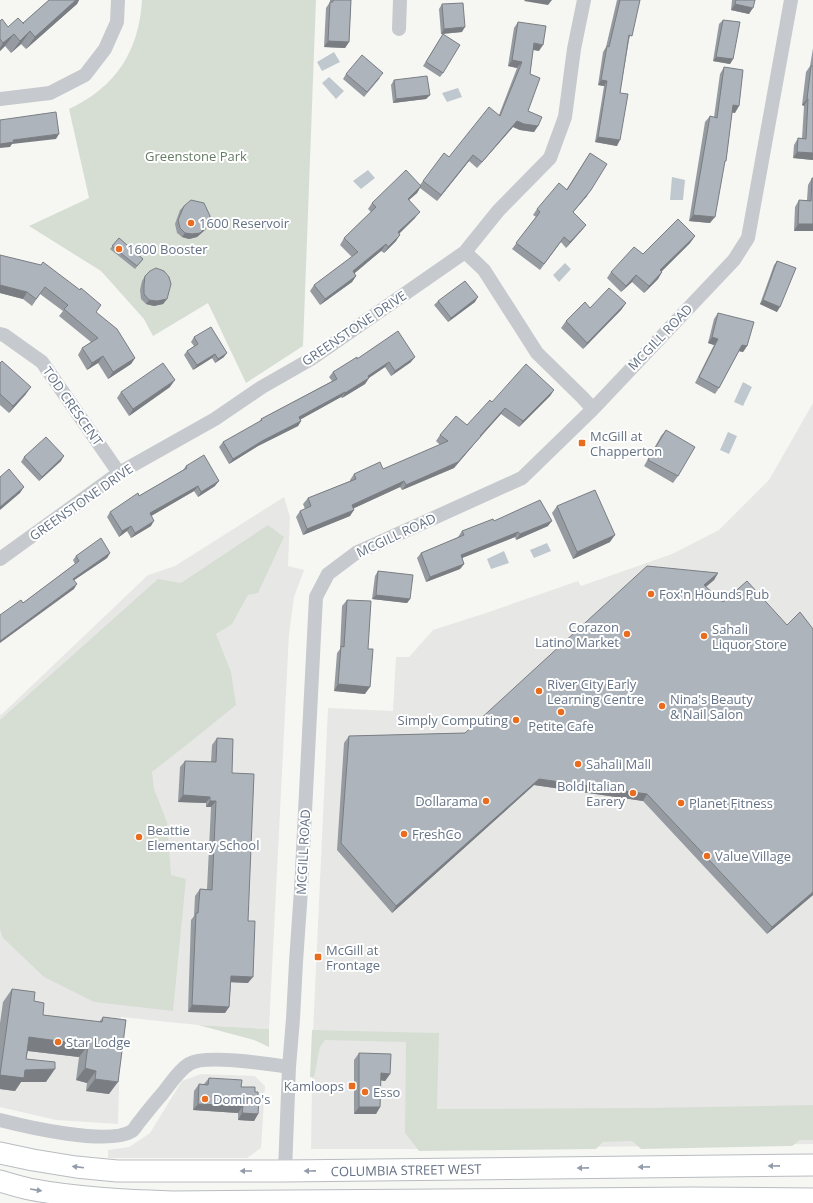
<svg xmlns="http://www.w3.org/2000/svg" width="813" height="1203" font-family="'Open Sans',sans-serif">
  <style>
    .built { fill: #e7e8e6 }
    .green { fill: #d6ded4 }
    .water { fill: #bfc8ce }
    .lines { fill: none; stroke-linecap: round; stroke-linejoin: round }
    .secondary-casing { stroke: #b8bcc1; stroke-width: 23 }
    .minor { stroke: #c6c9cd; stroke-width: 14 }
    .secondary { stroke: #fff; stroke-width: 21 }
    .wall { fill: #969ba1 }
    .shaded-wall { fill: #7a7e83 }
    .building { fill: #aeb4bb; stroke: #7a7e83 }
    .oneway { fill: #929caa }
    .poi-dot { fill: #ea6d1f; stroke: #fff; stroke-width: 1.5 }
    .labels { text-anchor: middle; stroke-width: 4; stroke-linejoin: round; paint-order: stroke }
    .park-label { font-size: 13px; fill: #657c63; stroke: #fff }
    .poi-label { font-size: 13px; fill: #647285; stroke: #fff; text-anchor: start }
    .street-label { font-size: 13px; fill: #647285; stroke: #fff }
  </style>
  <rect width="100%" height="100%" fill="#f6f7f3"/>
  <path class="built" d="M813,403v741l-376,5h-126l2,-117 15,-324 65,3 3,-54h13l24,-27 53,-17 92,-32 3,5 91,-32 47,-24 50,-50z
    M284,497l6,20 -2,49 16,4 -10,27 -5,37 -20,395 -71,-4 -77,-8 -3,107 -62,-4 -56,-13v-393l1,1 147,-140 27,-9z
    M201,1074l54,2 10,10 -4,62 -14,10h-139v-8l21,-3 21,-14 32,-52z"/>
  <path class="green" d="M142,0h174l-13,346 -57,37 -38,-80 -55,33 -9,-17 -43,-48 -72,-45 60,-28 -20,-89c47,-22 70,-58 73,-109z
    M268,525l16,12 -26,56 -10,2 -16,29 -16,10 15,38 5,33 -47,38 -37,29 2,17 13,33 4,53 15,4 -13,132 -79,-9 -50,-25 -41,-39 -3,-9v-209l158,-141 23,4z
    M198,1025l71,4v18l-15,-7z
    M312,1030l127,3 -2,76 208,-1 168,-3v35h-13l-8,6 -151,3 -9,-8 -29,1 -7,7 -177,2 -14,-18 1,-91 -81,-2 -5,7 -6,30h-4z"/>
  <path class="water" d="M334,52l6,10 -18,9 -5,-9z
    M329,77l15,14 -8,8 -14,-16z
    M458,88l4,9 -15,5 -5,-9z
    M368,170l7,8 -14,11 -8,-8z
    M672,177l13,3 -2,20h-13z
    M565,263l6,6 -12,13 -6,-7z
    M743,382l9,5 -9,19 -9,-4z
    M728,432l9,4 -8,18 -9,-4z
    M547,543l4,8 -17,7 -4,-8z
    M504,551l5,12 -18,6 -4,-10z"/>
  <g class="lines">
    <g class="secondary-casing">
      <path id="secondary" d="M0,1153l33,7 43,7 41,4h168l528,-6
        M0,1181c10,3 20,6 29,8 48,9 95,11 143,13l520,-4 121,1"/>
    </g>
    <path class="minor" d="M399,29l1,-29
      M0,99l50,-6 35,-18 20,-26 12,-27 1,-22
      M465,252l19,18 53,83 45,44 11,12
      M0,334l4,1 38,27 77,111
      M0,559l119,-86 96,-54 47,-32 49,-28 154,-107 33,-41 52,-53 15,-41 9,-68 10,-49
      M0,1120c27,7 109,26 132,11 3,-2 5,-7 8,-10 7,-9 15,-19 23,-28 8,-10 15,-22 26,-29 16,-10 80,0 100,3
      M285,1171l4,-104 4,-48 3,-57 5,-72 15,-293 12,-23 28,-21 166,-75 71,-69 141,-149 14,-22 43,-238"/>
    <use href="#secondary" class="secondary"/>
  </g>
  <path class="wall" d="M49,0h30l-2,4 -51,45 -5,-5 -10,9 -6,-7 -5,5v-30l8,6 15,-4z
    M330,0h21l-2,42 -4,6 -21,-1 2,-39 4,-6z
    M617,0h23l-11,40 -9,53 -3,53 -22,-4 9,-56 -6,-1 5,-33 3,-5z
    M732,0h23l-6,14 -18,-4z
    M442,4l20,28 -21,2 -2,-25z
    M723,20l10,39 -3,5 -17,-3 6,-37z
    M518,22l21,29 -6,-1 -3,24 -2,37 10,15 -4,6 -14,-2 -7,-3 -36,41 -8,-7 -32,40 -17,-13 -3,5 -8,7 6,18 -16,15 -3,8 -12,12 -3,-2 -27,22 2,3 -4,6 -32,23 -10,-14 4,-6 38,-28 -12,-12 4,-7 27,-26 -3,-3 4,-6 48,-18 3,-4 26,-24 50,-42 18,-47 -9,-2 6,-38z
    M443,34v39l-3,4 -17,-11z
    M813,48v112l-20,-2 1,-13 4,-7h4l2,-32 -2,-1 4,-33 4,-6z
    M724,67l11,46 -3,-1 -6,49 -2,2 -14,60 -21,-2 16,-99 5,-6 4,1 6,-43z
    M346,74l34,4 -16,19 -21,-18z
    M394,80l36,15 -4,4 -33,4 -2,-18z
    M590,153l-3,43 -14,16 13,13 -4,5 -16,18 -5,-6 -21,28 -28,-21 24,-32 -3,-2 4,-6 29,-19z
    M812,178l1,53h-19l1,-24 4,-7h8l1,-15z
    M184,206l25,18 -3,5 -9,8 -8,2 -7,-2 -5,-4 -2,-9 5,-14z
    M695,236l-5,7 -28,28v1l-4,7 -14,14 -12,-11 -11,10 -14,-14 4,-6 32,-18z
    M119,238l24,21 -8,10 -25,-20z
    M0,255l96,57 39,46 -4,6 -23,15 -10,-16 -11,7 -9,-15 4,-7 9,-6 -32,-26 4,-5 -23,-17 -8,12 -9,-7 -23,-6z
    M777,261v51l-17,-8 14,-39z
    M145,276l22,23 -4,5 -9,2 -8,-2 -5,-5 -1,-9 2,-9z
    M438,301l37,1 -27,20 -14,-17z
    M626,303l-5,7 -38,39 -22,-21 5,-7 24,-13z
    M718,313l29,33 -4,6 -4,-1 -20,37 -4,6 -20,-11 19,-38 -6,-2 6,-24z
    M194,337l30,20 -9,6 -3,-5 -19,12 -9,-15 3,-4 7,-5 -3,-4z
    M357,359l54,3 -20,14 -6,-9 -16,11 -4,6 -23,14 -1,-1 -40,22v2l-3,5 -40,20 -29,18 -10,-17 4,-5 36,-20 2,-3 71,-38 -3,-4 4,-5z
    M0,363l26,31 -17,19 -9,-8z
    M170,387l-41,29 -12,-18 4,-6z
    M554,390l-4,6 -31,31 -18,-13 -20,22 -5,6 -22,26 -52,22 -2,-3 -46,21 -4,8 -47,19 -7,-18 4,-6 5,-2 -2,-5 5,-6 42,-17v-1l4,-6 29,-5 57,-24 -4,-4 4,-6 27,-10 25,-23z
    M666,430l12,46 -5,7 -29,-17 17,-30z
    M24,457l37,4 -22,20 -18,-19z
    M186,466l29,20 -17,11 -4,-6 -43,25v10l-20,12 -4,-7 -8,6 -12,-20 3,-5 29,-16 44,-26z
    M557,506l53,36 -37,17 -21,-46z
    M494,521l54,5 -32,14 -1,-3 -53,21 2,6 -4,5 -34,13 -9,-24 4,-5 38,-16h-1l4,-6z
    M110,553l-3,5 -33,22v9l-51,14 52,-39 -2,-4 3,-4z
    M378,571l32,28 -3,4 -35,-4 3,-23z
    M718,573l-4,7 -8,7 17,15 64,23 26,4v266l-46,39 -124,-133 -109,-16 -142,128 -55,-63 7,-107 5,-7 116,-3z
    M347,600l18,94 -31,-3 3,-38 3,-4 2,-43z
    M217,738l15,35 16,148v62l-17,-1 -2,25 -4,6 -37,-1 3,-92 3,-4 1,-20 5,-7h7l4,-82h-5v-4l-28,-1 2,-35 5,-6 26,1 1,-17z
    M12,989l22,12 9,14 56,7 4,-5 6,77 -23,-3 1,-8 -11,-3 3,-23 -51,-6 -2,8 20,23h-25l-6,9 -15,-2v-66l3,-21z
    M359,1053l31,21 -5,7 -4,-1 -1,27 -4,7h-22v-54z
    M209,1078l32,9 14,5 3,7v15l-4,7 -16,-1v-7l-45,-3 1,-19 5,-7h5z"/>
  <path class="shaded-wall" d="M76,0h3l-2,4 -51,45 9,-12z
    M525,0h27l-4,5 -24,-4z
    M735,4l18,4 -4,6 -18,-4z
    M465,27l-3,5 -21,2 3,-5z
    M30,31l-9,13 -10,9 9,-12z
    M14,34l-9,12 -5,5v-3l3,-5z
    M328,41l21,1 -4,6 -21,-1z
    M534,43l9,2 -4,6 -9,-2z
    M716,57l17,2 -3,5 -17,-3z
    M512,60l10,2 -5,6 -9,-2z
    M601,80l6,1 -3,5 -6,-1z
    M430,95l-4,4 -33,4 3,-4z
    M807,99h1l-4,7 -2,-1z
    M733,105l6,1 -4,7 -6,-1z
    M517,121l21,5 -4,6 -14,-2 -7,-3 -36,41 5,-6z
    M59,134l-3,5 -44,5 -2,3 -10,1v-4l13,-4z
    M598,137l22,3 -3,6 -22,-4z
    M797,152l16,1v7l-20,-2z
    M473,155l-4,6 -32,40 4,-6z
    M421,186l-4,7 -14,12 5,-6z
    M591,190l-4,6 -18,21 4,-5z
    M420,212l-5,6 -21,21 4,-7z
    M693,215l22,2 -5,6 -21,-2z
    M209,224l-3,5 -9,8 -8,2 -7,-2 3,-4z
    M798,224h15v7h-19z
    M586,225l-4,5 -16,18 4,-6z
    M400,235l-4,6 -12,12 4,-6z
    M695,236l-5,7 -34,34 4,-7z
    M386,244l-5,7 -32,27 4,-7z
    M662,272l-4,7 -14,14 5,-7z
    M636,275l-4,7 -11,10 5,-6z
    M356,276l-4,6 -32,23 5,-6z
    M0,285l27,7 -4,7 -23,-6z
    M478,297l-3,5 -27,20 3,-4z
    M167,299l-4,5 -9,2 -8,-2 3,-4z
    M763,300l17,7 -3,5 -17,-8z
    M626,303l-5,7 -38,39 4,-6z
    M712,337l6,2 -4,6 -6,-2z
    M742,345l5,1 -4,6 -5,-1z
    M227,353l-3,4 -9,6 3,-4z
    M215,354l-3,4 -19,12 4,-5z
    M103,356l-5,7 -11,7 5,-7z
    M415,357l-4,5 -20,14 4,-5z
    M135,358l-4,6 -23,15 5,-7z
    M389,362l-4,5 -21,14 4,-5z
    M369,378l-4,6 -23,14 3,-5z
    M175,380l-5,7 -41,29 4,-7z
    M31,387l-5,7 -17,19 4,-7z
    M554,390l-4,6 -31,31 4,-6z
    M345,392l-4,5 -45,25 3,-5z
    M505,408l-4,6 -25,28 4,-6z
    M301,421l-3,5 -40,20 -29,18 4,-5 29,-18z
    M481,436l-5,6 -22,26 -52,22 4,-5z
    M64,456l-3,5 -22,20 3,-4z
    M219,481l-4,5 -17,11 3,-5z
    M404,481l-4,6 -52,24 4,-6z
    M198,486l-4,5 -48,28 4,-6z
    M24,487l-4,6 -20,17v-3z
    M354,510l-4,6 -47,19 4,-6z
    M154,521l-3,5 -20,12 4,-5z
    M552,521l-4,5 -32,14 4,-6z
    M131,526l-4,5 -8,6 3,-6z
    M518,532l-3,5 -58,23 4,-5z
    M615,535l-5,7 -37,17 4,-7z
    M110,553l-3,5 -37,25 3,-4z
    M464,564l-4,5 -34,13 4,-5z
    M718,573l-4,7 -15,12 5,-7z
    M77,584l-3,5 -74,54v-2z
    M376,595l34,4 -3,4 -35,-4z
    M338,684l32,3 -5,7 -31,-3z
    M539,779l108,15 -4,7 -109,-16 -142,128 4,-7z
    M183,795l27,2 -4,6 -28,-1z
    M210,801h6l-5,6h-5z
    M813,892v3l-46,39 5,-7z
    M231,976l22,1 -5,6 -22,-1z
    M192,1005l37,2 -4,6 -37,-1z
    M29,1037l59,8 -9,12 -59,-7z
    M85,1068l11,3 -9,12 -11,-3z
    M55,1069l-9,13h-25l-6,9 -15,-2v-14l25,-5z
    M381,1073l9,1 -5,7 -8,-1z
    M95,1079l23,3 -9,12 -23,-3z
    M198,1104l45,2 -5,7 -45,-3z
    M359,1107h21l-4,7h-22z
    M242,1113l16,1 -4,7 -16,-1z"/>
  <path class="building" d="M49,0h27l-41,37 -5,-6 -10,10 -6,-7 -11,9 -3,-4v-18l2,-2 6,8 10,-9 6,6 -1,-1z
    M333,0h18l-2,42 -21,-1 2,-39h3z
    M620,0h20l-8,36 -3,-1 -9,58 8,1 -8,46 -22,-3 9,-56 -6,-1 6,-34 2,1z
    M736,0h19l-2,8 -18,-4z
    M463,3l2,24 -21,2 -2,-25z
    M723,20l17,2 -7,37 -17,-2z
    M518,22l28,4 -3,19 -9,-2 -4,31 10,4 -12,33 14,6 -4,9 -14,-2 -7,-3 -35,41 -9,-7 -32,40 -18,-14 21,-28 5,4 40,-50 11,9 22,-54 -10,-2z
    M443,34l17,11 -17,28 -17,-11z
    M362,55l21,18 -16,19 -21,-18z
    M811,66h2v87l-16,-1 1,-14 8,1 2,-40h-1z
    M724,67l19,3 -4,36 -6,-1 -7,56h-1l-10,56 -22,-2 17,-99 7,2z
    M427,76l3,19 -34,4 -2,-19z
    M56,112l3,22 -46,6 1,2 -14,2v-24z
    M590,153l17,11 -16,26 -18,22 13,13 -16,17 -6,-5 -20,27 -28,-21 24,-31 -3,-3 22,-26 8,7z
    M406,170l15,16 -13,13 12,13 -22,20 2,3 -12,12 -2,-3 -33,27 3,5 -31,23 -11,-14 44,-33 -14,-14 32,-31 -4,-4z
    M812,178h1v46h-15l1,-24 12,1z
    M191,200l13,3 6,13 -1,8 -9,9 -8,1 -7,-1 -5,-5 -2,-8 6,-14z
    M678,219l17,17 -35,34 2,2 -13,14 -13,-11 -10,11 -15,-14 23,-25 9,7z
    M119,238l24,21 -6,7 -25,-20z
    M0,255l41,10 2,-3 37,28 1,-2 20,17 -5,7 21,17 18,29 -22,14 -10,-16 -11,7 -10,-15 16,-10 -34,-29 4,-4 -23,-18 -9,12 -9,-7 -27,-7z
    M777,261l19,7 -16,39 -17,-7z
    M156,268l8,3 5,6 2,7 -4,15 -10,2 -8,-1 -5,-6v-9l1,-9 5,-5z
    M465,281l13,16 -27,21 -13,-17z
    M609,288l17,15 -39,40 -21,-22 19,-19 5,6z
    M718,313l36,9 -7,24 -5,-1 -23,43 -20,-11 19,-38 -6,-2z
    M211,327l16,26 -9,6 -3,-5 -18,11 -10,-14 11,-7 -4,-7z
    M398,331l17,26 -20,14 -6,-9 -21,14 1,2 -24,15v-1l-46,25 2,4 -39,20 -29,18 -10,-17 39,-22 -1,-1 76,-40 -4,-7 24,-15v2z
    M2,361l29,26 -18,19 -13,-12v-31z
    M163,363l12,17 -42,29 -12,-17z
    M526,364l28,26 -31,31 -18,-13 -25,28h1l-23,26 -52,23 -2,-4 -52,24 2,5 -47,19 -7,-18 11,-5 -3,-8 48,-19 -2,-5 26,-12 3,7 65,-28 -8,-6 16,-19 11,9 23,-25 2,2z
    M666,430l29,17 -17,29 -30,-16z
    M46,437l18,19 -22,21 -18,-20z
    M204,455l15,26 -18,11 -3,-6 -48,27 4,8 -19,12 -4,-7 -9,5 -12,-19 28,-19 1,3 48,-28 -1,-2z
    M9,469l15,18 -24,20v-30z
    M595,490l20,45 -38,17 -20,-46z
    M540,500l12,21 -32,13 -2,-2 -57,23 3,9 -34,13 -9,-24 43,-18 -2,-4 31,-12 1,2z
    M101,538l9,15 -37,26 4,5 -77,57v-26l21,-15 2,3 56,-42 -3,-5z
    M647,566l71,7 -14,12 19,17 24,-21 40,44 13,-13 13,17v263l-41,35 -125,-133 -108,-15 -143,127 -55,-63 8,-107 116,-3z
    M378,571l35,4 -3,24 -34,-4z
    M347,600l24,1 -3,48h5l-3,38 -32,-3 3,-38 3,1z
    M217,738l16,1 -1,34 22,1 -6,147h7l-2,56 -22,-1 -2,31 -37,-2 4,-92h2l2,-24 12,1 4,-89h-6v-4l-27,-2 2,-34 31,1z
    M12,989l23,3 -1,9 10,2 -1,12 59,7 1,-5 23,3 -8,62 -23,-3 1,-8 -11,-3 3,-23 -59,-8 -3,22 29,3v7l-30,1 -1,8 -24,-3z
    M359,1053l32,1 -1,20 -9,-1 -1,34h-21z
    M209,1078l33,2 -1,7h14v5h3v7h1l-1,15 -16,-1 1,-7 -45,-2 1,-20 9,1z"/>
  <defs><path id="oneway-solid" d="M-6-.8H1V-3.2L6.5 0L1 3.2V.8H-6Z"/></defs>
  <g class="oneway">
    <use href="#oneway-solid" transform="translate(774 1166) rotate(179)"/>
    <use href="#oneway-solid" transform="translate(78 1167) rotate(-173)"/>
    <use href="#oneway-solid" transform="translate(644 1167) rotate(179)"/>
    <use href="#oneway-solid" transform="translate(583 1168) rotate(179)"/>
    <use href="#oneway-solid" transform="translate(246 1171) rotate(180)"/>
    <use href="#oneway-solid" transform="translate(310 1171) rotate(179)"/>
    <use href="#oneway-solid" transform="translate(36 1190) rotate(9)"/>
  </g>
  <g class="poi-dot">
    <circle cx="191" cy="223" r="4"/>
    <circle cx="119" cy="249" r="4"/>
    <rect x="578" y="439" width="8" height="8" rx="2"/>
    <circle cx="651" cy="594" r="4"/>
    <circle cx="627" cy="634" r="4"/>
    <circle cx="704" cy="636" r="4"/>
    <circle cx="539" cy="691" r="4"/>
    <circle cx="662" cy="706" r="4"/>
    <circle cx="561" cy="712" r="4"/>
    <circle cx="516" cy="720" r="4"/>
    <circle cx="578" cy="764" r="4"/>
    <circle cx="633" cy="793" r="4"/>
    <circle cx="486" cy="801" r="4"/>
    <circle cx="681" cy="803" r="4"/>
    <circle cx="404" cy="834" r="4"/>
    <circle cx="139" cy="837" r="4"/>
    <circle cx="707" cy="856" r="4"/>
    <rect x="314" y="953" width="8" height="8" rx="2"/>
    <circle cx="58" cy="1042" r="4"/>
    <rect x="348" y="1082" width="8" height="8" rx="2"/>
    <circle cx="365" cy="1092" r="4"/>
    <circle cx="205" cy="1099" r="4"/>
  </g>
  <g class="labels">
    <g class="park-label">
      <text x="196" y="161">Greenstone Park</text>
    </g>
    <g class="poi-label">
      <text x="199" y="228">1600 Reservoir</text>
      <text x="127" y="254">1600 Booster</text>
      <text x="590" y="441">McGill at<tspan x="590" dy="15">Chapperton</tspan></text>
      <text x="659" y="599">Fox'n Hounds Pub</text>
      <text x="619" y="632" text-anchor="end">Corazon<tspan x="619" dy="15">Latino Market</tspan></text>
      <text x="712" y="634">Sahali<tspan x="712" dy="15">Liquor Store</tspan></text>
      <text x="547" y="689">River City Early<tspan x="547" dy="15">Learning Centre</tspan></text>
      <text x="670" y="704">Nina's Beauty<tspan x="670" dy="15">&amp; Nail Salon</tspan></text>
      <text x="508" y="725" text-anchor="end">Simply Computing</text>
      <text x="561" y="731" text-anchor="middle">Petite Cafe</text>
      <text x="586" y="769">Sahali Mall</text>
      <text x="625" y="791" text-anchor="end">Bold Italian<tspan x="625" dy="15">Earery</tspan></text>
      <text x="478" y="806" text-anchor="end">Dollarama</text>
      <text x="689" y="808">Planet Fitness</text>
      <text x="147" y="835">Beattie<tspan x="147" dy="15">Elementary School</tspan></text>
      <text x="412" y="839">FreshCo</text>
      <text x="715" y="861">Value Village</text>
      <text x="326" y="955">McGill at<tspan x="326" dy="15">Frontage</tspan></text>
      <text x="66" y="1047">Star Lodge</text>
      <text x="344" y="1091" text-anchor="end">Kamloops</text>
      <text x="373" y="1097">Esso</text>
      <text x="213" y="1104">Domino's</text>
    </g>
    <g class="street-label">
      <text transform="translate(354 328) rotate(-34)" y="5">GREENSTONE DRIVE</text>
      <text transform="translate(660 337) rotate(-46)" y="5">MCGILL ROAD</text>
      <text transform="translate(73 406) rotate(55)" y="5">TOD CRESCENT</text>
      <text transform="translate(81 502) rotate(-35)" y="5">GREENSTONE DRIVE</text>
      <text transform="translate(396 535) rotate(-25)" y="5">MCGILL ROAD</text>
      <text transform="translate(303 852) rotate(-87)" y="5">MCGILL ROAD</text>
      <text transform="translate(406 1170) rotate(-1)" y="5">COLUMBIA STREET WEST</text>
    </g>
  </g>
</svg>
